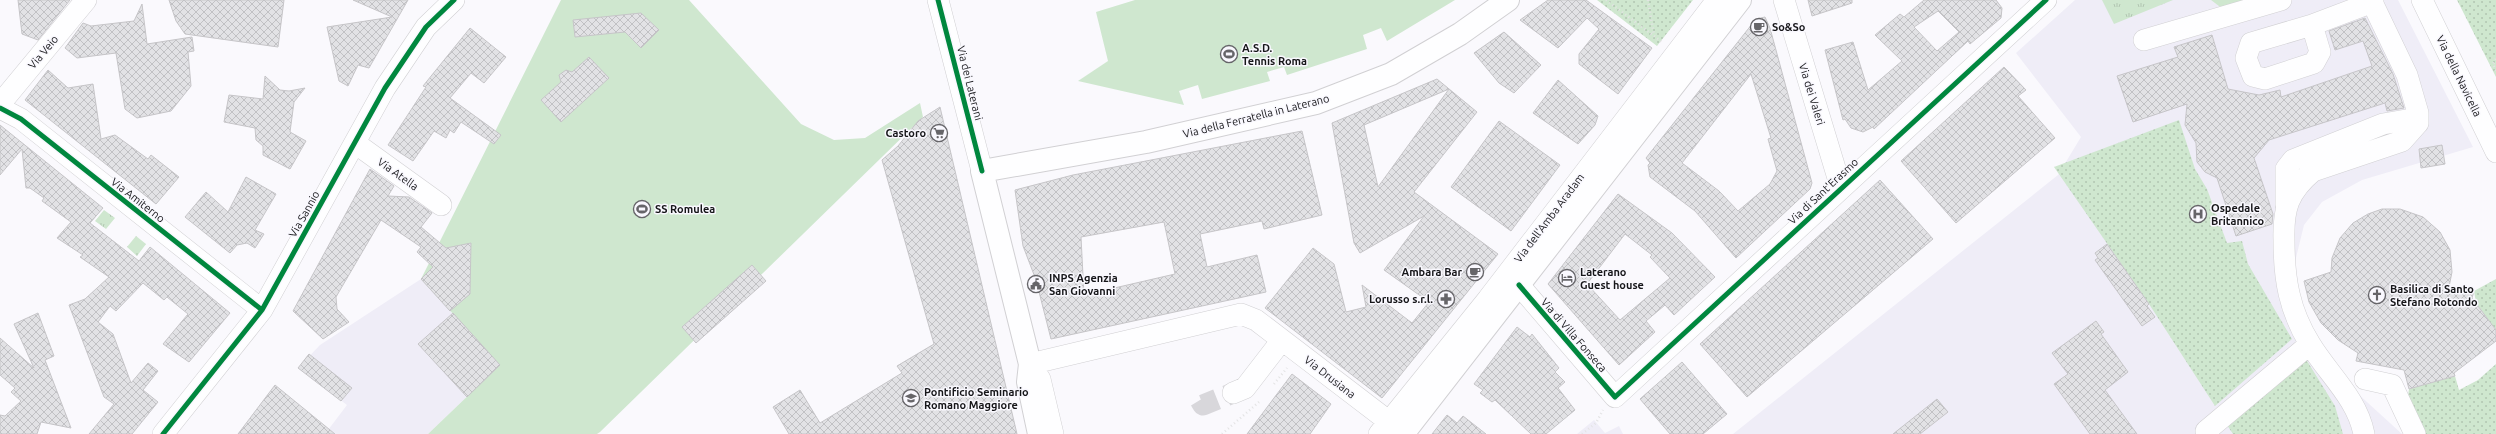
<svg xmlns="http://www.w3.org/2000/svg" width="2496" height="434" font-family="Ubuntu,sans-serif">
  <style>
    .built { fill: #efedf7 }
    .grass { fill: url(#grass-tufts) }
    .park { fill: url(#park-dots) }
    .pitch { fill: #cfe7cf }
    .building { fill: url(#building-cross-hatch); stroke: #c6c5c8; fill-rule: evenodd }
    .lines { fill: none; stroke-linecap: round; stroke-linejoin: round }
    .minor-tunnel { stroke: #d8d7db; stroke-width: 21; stroke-dasharray: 21 10; stroke-linecap: butt }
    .minor-casing { stroke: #d1d0d3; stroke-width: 22 }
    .major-casing { stroke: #d1d0d3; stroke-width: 24 }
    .path { stroke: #e3e3e4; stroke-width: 2.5; stroke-dasharray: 1 3; stroke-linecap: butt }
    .minor { stroke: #fefeff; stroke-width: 21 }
    .major { stroke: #fefeff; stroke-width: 22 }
    .cycleway-casing { stroke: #f9f8fe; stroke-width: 8 }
    .cycleway { stroke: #00873e; stroke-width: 5 }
    .labels { text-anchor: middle; stroke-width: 3; stroke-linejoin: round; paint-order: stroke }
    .poi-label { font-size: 11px; font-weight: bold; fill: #161619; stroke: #f9f8fe; text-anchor: start }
    .street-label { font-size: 11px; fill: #161619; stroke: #f9f8fe }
  </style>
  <defs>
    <pattern id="grass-tufts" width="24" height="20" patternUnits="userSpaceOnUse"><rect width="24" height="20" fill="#cfe7cf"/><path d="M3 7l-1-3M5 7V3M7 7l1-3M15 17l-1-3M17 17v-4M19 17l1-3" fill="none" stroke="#b1c5b1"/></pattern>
    <pattern id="park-dots" width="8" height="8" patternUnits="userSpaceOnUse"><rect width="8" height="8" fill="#cfe7cf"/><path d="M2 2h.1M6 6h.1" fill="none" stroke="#b1c5b1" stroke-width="1.8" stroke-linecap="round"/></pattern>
    <pattern id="building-cross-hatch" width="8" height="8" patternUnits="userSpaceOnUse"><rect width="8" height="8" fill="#e2e2e5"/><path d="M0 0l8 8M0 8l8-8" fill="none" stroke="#c1c1c4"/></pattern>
  </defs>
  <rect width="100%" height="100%" fill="#faf9fd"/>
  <path class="built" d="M2075,0h323l75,147 -111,33 -40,22 -18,23 -10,41 11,53 51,73 46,42h-669l325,-259 23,-38 -65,-84z
    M421,279l79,86 -72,69h-103l22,-29 -49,-37 22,-23z
    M1594,420l11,13 14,-7 4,8h-46z"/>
  <path class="grass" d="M2102,0h71l-59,24z
    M2211,0h35l-23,9z
    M104,210l11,8 -9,11 -11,-8z
    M136,236l10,8 -9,12 -10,-9z"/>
  <path class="park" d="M1597,0h96l-36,46z
    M2457,0h39v77z
    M2179,120l16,49 12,20 20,54 15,-2 6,23 44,75 -77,67 -66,-102 -95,-137z
    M2496,279v51l-20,-27 -2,-12z
    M2304,356l31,50 8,28h-110l-8,-12z
    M2496,364v70h-76l-13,-32 2,-13 46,-13 4,14 19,-10z"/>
  <path class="pitch" d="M561,0h128l112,124 33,16 31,-2 55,-35 3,14 -323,315 -3,2h-169l72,-69 -79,-86z
    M1135,0h320l-68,41 -6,-13 -18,7 4,14 -80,26 -3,-8 -17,5 3,9 -68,18 -4,-14 -19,6 5,14 -106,-24 30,-20 -12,-49z"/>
  <path class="building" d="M18,0h52l-32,40 -16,-6z
    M169,0h115l-6,47 -93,-13 -9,-13z
    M353,0h55l-39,68 -11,-3 -10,21 -9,-5 -12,-54 65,-10z
    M1548,0h38l66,48 -34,46 -39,-30v-10l20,-25 -12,-11 -29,30 -38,-28z
    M1808,0h44v3l-40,13z
    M1924,0h72l6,8 -1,10 -31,26 -2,-3 -94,88 -1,-2 -10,5 -12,-4 -6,-9 -2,1 -18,-70 28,-8 15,48 34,-29 -27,-26 25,-21 4,3zM1938,11l21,21 -22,19 -23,-24z
    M142,4l5,40 45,-7 2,14 -6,1 3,34 -20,25 -34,7 -12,-9 -9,-56 -39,5 -12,-10 18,-25 8,3 43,-5z
    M641,13l18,17 -18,18 -16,-16 -50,5 -2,-17z
    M1765,17l5,11 42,155 -2,6 -74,69 -41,-47 -45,-34 -2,-12 2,-2 -4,-5 110,-139zM1751,74l20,64 -3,1 9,32 -7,13 -32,27 -19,-20 -37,-28z
    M2365,18l28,56 11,34 -17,3 -2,-8 -116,37 -15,18 19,56 -1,10 -36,12 -19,-58 -12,-6 -8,-10 -1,-19 -11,-18 2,-21 -54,18 -16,-46 61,-19 -4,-10 38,-12 16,54 31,6 21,-5 1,7 91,-31 -9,-25 -28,9 -6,-19z
    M470,28l36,29 -22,26 -13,-10 -21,25 51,37 -7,9 -33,-22 -7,11 -4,-3 -4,8 -12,-7 -21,30 -25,-16 38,-58 -3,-1z
    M1504,32l37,33 -27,28 -15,-10 -25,-30z
    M589,57l20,21 -48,44 -20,-22 20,-18 -2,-7 7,-5 6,2z
    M2004,67l22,23 -8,6 37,42 -99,85 -55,-62z
    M48,70l20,18 25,-4 8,55 14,-4 33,24 3,-4 28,22 -23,27 -131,-104z
    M265,76l15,14 9,1 16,-3 -11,14 -4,30 16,9 -16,28 -27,-14v-9l-7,-6 -1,-12 -31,-6 5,-27 34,4z
    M1437,79l40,33 -63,80 84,62 -116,144 -117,-90 48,-60 21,16 12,48 20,-5 -4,-22 50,38 17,-21 -45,-32 40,-54 -64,37 -6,-10 -22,-120zM1449,89l-71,98 -14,-62z
    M1558,80l40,36 -3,9 -17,19 -45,-31z
    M940,107l77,327h-228l-16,-27 27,-17 20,33 82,-50 -5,-7 37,-22 -52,-184 16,-14 20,-25z
    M1499,121l61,44 -49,66 -60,-44z
    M0,125l103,83 -13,15 49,38 11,-14 80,66 -41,49 -26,-18 25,-30 -21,-17 -3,3 -21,-17 -27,28 -6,-5 -12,16 15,12 18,49 17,-20 10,8 -15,19 15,12 -26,32h-43l25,-30 -10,-7 -35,-92 16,-6 24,-22 -29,-20 3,-2 -26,-17 14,-16 -29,-21 2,-3 -14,-10h-4l-4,-39 -22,26z
    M1302,131l20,84 -58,14 -2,-8 -62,13 7,33 50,-12 9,37 -215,47 -15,-59 -13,-34 -8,-56 58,-15zM1164,222l11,52 -91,21 -3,-58z
    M2442,145l3,19 -24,4 -2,-19z
    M370,169l24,17 -6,10 21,1 23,16 -11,14 25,21 25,-5 -1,51 -20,17 -29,-32 12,-12 -16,-15 4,-5 -40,-27 -45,77 1,12 12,13 -26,17 -30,-28z
    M246,177l30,17 -21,36 9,4 -9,14 -8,-5 -10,2 -7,8 -45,-36 21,-25 22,20z
    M1880,180l53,59 -186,158 -47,-53z
    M1618,194l54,39 43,44 -41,38 -9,-10 -19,16 9,11 -36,33 -71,-81zM1625,234l27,21 -2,2 20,21 -50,42 -33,-36z
    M2382,209h18l23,8 17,15 10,18 2,22 -3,15 25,4 -2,7 24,32v11l-42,32 1,3 -46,13 -5,-19 -48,-9 2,-8 -20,-13 -17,-17 -12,-21 -5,-21 27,-9 1,-14 8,-20 13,-15 15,-9z
    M2107,244l42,60 -2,2 8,11 -13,9 -47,-66 3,-2 -3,-5z
    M752,265l14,16 -70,62 -14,-16z
    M38,313l16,43 -9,4 26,68 -30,-6 -4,12h-37v-19l5,1 16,-15 -10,-9 4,-4 -15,-13v-37l34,30 -20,-44z
    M453,313l47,52 -33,32 -49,-53z
    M2096,321l8,11 -3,2 27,38 -23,18 32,44h-47l-36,-50 14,-10 -16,-21z
    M1517,327l13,10 2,-3 27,34 -4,4 10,10 -7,6 17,22 -29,24h-15l-36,-34 -3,2 -12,-9 3,-3 -9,-6z
    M309,354l43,34 -11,13 -43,-33z
    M1682,362l45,52 -24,20h-33l-30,-35z
    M1292,374l39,30 -21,30h-63z
    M275,385l60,49h-97z
    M1937,399l11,13 -28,22h-27z
    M1447,415l10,8 6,-7 23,18h-54z"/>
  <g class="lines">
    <path class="minor-tunnel" d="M1200,400l3,5 30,-12"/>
    <g class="minor-casing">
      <path id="minor" d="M938,0l44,171
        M1784,0l57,188
        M2422,0l74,152
        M2312,25l8,27 -6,11 -49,16 -12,-3 -7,-18 5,-15 61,-18 61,-23
        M2144,40l137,-40
        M0,104l86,-104
        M0,108l21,11 241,191
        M355,143l86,62
        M2286,205v-36l7,-9 90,-36 23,-4 12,3
        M1519,285l96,112 431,-397
        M2365,379l27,6 23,49
        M1233,393l12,-5 37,-48
        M2206,431l104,-87
        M163,434l99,-124 123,-222 41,-61 28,-27
        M1053,434l-13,-55 -10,-15 211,-50 15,6 144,110
        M1379,434l109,-135 229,-299
        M2364,434c-7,-36 -36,-60 -54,-90 -21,-34 -26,-65 -26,-104 -1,-31 4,-48 29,-69l89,-30 16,-18v-10l-11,-38 -36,-75"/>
    </g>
    <g class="major-casing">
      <path id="major" d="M1039,434l-11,-52 2,-18 -48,-193 164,-29 170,-39 75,-29 69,-40 48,-34
        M1403,434l337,-434"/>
    </g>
    <path class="path" d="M1606,0l56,42
      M1648,0l6,35
      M2496,59l-3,5 3,7
      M1274,384l13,-16
      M1222,434l37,-32
      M1582,434l14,-11 7,-13"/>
    <use href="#minor" class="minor"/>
    <use href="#major" class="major"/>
    <g class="cycleway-casing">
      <path id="cycleway" d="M938,0l44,171
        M0,108l21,11 241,191
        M1519,285l96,112 431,-397
        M163,434l99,-124 123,-222 41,-61 28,-27"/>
    </g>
    <use href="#cycleway" class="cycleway"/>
  </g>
  <defs>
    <g id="cafe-ring" transform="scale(0.9)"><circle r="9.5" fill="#f9f8fe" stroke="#666569" stroke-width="1.5"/><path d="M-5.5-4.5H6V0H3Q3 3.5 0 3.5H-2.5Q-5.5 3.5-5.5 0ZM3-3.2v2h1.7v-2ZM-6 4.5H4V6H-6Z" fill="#666569"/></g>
    <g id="stadium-ring" transform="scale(0.9)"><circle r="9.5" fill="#f9f8fe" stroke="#666569" stroke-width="1.5"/><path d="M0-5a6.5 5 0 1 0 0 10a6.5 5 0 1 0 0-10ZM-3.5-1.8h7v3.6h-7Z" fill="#666569"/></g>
    <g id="supermarket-ring" transform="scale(0.9)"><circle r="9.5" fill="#f9f8fe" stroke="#666569" stroke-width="1.5"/><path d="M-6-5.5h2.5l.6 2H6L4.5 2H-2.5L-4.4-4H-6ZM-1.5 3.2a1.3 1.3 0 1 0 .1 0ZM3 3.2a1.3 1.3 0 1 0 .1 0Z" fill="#666569"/></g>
    <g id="hospital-ring" transform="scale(0.9)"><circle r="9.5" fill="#f9f8fe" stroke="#666569" stroke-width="1.5"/><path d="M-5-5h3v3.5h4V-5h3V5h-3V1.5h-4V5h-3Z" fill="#666569"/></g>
    <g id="hotel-ring" transform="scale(0.9)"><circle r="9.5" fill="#f9f8fe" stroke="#666569" stroke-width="1.5"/><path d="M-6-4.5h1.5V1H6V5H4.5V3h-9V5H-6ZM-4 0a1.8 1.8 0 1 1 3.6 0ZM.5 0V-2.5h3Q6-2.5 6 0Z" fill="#666569"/></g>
    <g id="civic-ring" transform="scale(0.9)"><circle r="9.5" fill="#f9f8fe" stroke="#666569" stroke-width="1.5"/><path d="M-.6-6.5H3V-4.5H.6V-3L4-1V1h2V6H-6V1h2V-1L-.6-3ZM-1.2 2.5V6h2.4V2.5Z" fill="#666569"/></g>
    <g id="church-ring" transform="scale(0.9)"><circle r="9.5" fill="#f9f8fe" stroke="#666569" stroke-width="1.5"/><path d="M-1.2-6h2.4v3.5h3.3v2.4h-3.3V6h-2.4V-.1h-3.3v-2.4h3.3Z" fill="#666569"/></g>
    <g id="pharmacy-ring" transform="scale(0.9)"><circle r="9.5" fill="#f9f8fe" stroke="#666569" stroke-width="1.5"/><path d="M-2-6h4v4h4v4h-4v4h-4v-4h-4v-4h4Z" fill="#666569"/></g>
    <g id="university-ring" transform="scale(0.9)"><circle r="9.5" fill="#f9f8fe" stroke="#666569" stroke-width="1.5"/><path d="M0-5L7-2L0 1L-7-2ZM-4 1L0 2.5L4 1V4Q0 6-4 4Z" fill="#666569"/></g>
  </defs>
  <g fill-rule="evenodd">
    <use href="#cafe-ring" x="1759" y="27"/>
    <use href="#stadium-ring" x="1229" y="54"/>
    <use href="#supermarket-ring" x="939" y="133"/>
    <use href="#stadium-ring" x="642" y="209"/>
    <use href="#hospital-ring" x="2198" y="214"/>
    <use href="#cafe-ring" x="1475" y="272"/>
    <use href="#hotel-ring" x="1567" y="278"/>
    <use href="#civic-ring" x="1036" y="284"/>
    <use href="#church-ring" x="2377" y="295"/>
    <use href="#pharmacy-ring" x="1446" y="299"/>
    <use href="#university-ring" x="911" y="398"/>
  </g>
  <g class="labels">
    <g class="poi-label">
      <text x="1772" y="31">So&amp;So</text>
      <text x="1242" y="52">A.S.D.<tspan x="1242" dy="13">Tennis Roma</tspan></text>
      <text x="926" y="137" text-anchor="end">Castoro</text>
      <text x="2211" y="212">Ospedale<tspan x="2211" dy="13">Britannico</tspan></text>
      <text x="655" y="213">SS Romulea</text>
      <text x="1462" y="276" text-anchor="end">Ambara Bar</text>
      <text x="1580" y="276">Laterano<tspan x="1580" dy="13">Guest house</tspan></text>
      <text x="1049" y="282">INPS Agenzia<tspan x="1049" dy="13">San Giovanni</tspan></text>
      <text x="2390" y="293">Basilica di Santo<tspan x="2390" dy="13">Stefano Rotondo</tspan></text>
      <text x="1433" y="303" text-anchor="end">Lorusso s.r.l.</text>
      <text x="924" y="396">Pontificio Seminario<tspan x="924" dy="13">Romano Maggiore</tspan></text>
    </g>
    <g class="street-label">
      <text transform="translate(43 52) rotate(-50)" y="4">Via Veio</text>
      <text transform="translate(2459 76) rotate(64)" y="4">Via della Navicella</text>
      <text transform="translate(970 83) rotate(76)" y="4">Via dei Laterani</text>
      <text transform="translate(1812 94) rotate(73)" y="4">Via dei Valeri</text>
      <text transform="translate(1256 116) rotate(-14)" y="4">Via della Ferratella in Laterano</text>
      <text transform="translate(398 174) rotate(36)" y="4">Via Atella</text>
      <text transform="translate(1823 191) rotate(-43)" y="4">Via di Sant'Erasmo</text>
      <text transform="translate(138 200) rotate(38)" y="4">Via Amiterno</text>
      <text transform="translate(304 214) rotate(-61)" y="4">Via Sannio</text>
      <text transform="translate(1549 218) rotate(-53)" y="4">Via dell'Amba Aradam</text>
      <text transform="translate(1574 335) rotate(49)" y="4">Via di Villa Fonseca</text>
      <text transform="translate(1330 377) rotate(38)" y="4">Via Drusiana</text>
    </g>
  </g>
</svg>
